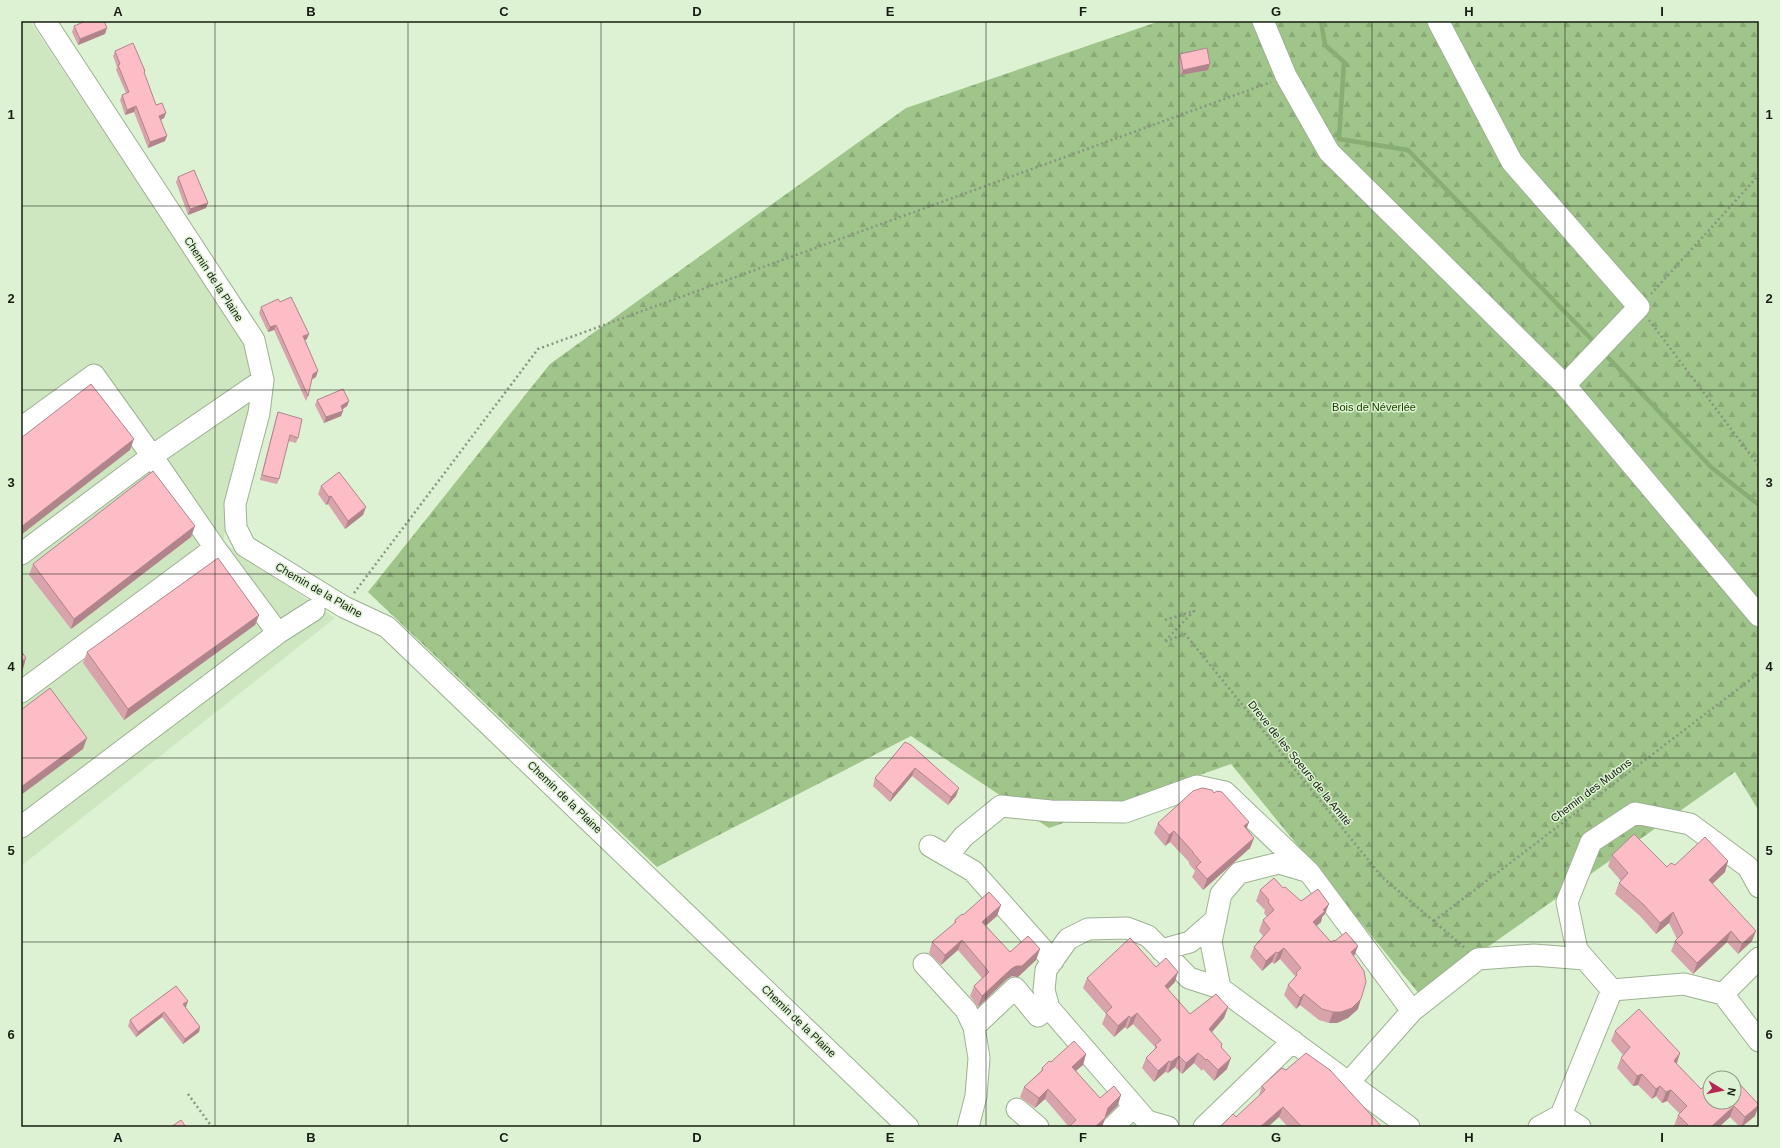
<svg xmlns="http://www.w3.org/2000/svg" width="1780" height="1148" font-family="Helvetica,sans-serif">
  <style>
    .built { fill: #cee7c1 }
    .forest { fill: url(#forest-firs) }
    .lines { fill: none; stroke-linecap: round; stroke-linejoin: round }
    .stream { stroke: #88ae74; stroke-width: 4.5 }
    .minor-casing { stroke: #9db193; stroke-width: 23 }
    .path { stroke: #889780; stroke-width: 2.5; stroke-dasharray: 2 3; stroke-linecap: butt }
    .minor { stroke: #fff; stroke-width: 21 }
    .wall { fill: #d9a3ab }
    .shaded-wall { fill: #b0848b }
    .building { fill: #fcbdc7; stroke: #b0848b }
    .grid { fill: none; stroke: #161d12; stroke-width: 1; stroke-opacity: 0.55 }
    .labels { text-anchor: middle; stroke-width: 3; stroke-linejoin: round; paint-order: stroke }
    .street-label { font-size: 11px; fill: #161d12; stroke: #ddf2d2 }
    .park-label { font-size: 11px; fill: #1e4001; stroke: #ddf2d2 }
    .neatline { fill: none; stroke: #161d12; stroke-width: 1.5 }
    .grid-label { font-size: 13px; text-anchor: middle; font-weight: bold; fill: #161d12 }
  </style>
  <defs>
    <pattern id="forest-firs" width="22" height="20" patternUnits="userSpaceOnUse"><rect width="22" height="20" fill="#9fc58a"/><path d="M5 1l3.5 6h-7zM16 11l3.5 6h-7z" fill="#88a976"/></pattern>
  </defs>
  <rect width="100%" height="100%" fill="#ddf2d2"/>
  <path class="built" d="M21,21h9l228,343 -35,178 112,76 -314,248z"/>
  <path class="forest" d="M1160,21h599v790l-24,-39 -315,223 -189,-231 -182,64 -138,-92 -254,131 -289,-275 182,-228 356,-256z"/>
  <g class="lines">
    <path class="stream" d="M1321,21l4,24 19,17 -5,77 69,11 189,195
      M1603,352l108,115 48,38"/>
    <g class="minor-casing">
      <path id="minor" d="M45,21l209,319 9,40 -4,33 -24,91 1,24 9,18 99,61 43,20 521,500
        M1263,21l23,55 43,76 236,233 194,231
        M1438,21l74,141 127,145 -74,78
        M21,428l73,-53 58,81 63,92 -194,144
        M21,554l131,-98 111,-76
        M278,633l36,-23
        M21,827l257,-194 -63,-85
        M930,846l43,25 80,90
        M948,856l15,-19 38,-31 50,5 74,1 72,-26 28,6 84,80 103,139
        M1161,950l29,-8 26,-23
        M924,964l42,46 8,17
        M1220,988l-9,-46 10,-48 18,-21 40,-10 27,8
        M1612,990l-35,-40 -10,-48 24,-60 44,-29 55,11 58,43 11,20
        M1723,994l36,-36
        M1349,1082l63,-71 66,-52 56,-4 51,4
        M1017,1109l21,18
        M1561,1115l19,12
        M968,1127l8,-31 3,-38 -5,-31 41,-39 23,28 11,-8
        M1113,1127l21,-21
        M1168,1127l-21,-6 -98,-113 -5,-18 2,-20 22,-31 20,-10 39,-1 21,8 41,42 31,10 189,139
        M1204,1127l89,-86
        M1539,1127l22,-12 51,-125 72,-6 39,10 36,47"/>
    </g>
    <path class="path" d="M1651,294l108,-119
      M1649,320l110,146
      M354,593l184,-244 733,-267
      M1165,620l29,-9 -30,31 21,-8 197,243 82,70
      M1434,921l325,-248
      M188,1094l24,33"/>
    <use href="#minor" class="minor"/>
  </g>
  <path class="wall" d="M74,26l31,8 -27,11 -6,-13z
    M115,51l29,23 12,31 10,8 -2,5 -3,2 4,21 -17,7 -14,-36 -9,3 -5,-15 2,-5 4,-2 -10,-23 1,-3 -4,-11z
    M1180,54l30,10 -2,6 -27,5 -3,-16z
    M178,177l28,31 -18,7 -12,-33z
    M261,307l46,32 -2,1 11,37 -4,2 -4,17 -2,5 -32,-71 -6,2 -9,-19z
    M317,400l32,1 -2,5 -4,3 -2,7 -17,7 -9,-18z
    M278,412l20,26 -2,5 -8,-2 -9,38 -2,5 -17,-4 16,-62z
    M321,486l42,29 -18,14 -17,-25 -2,1 -8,-11z
    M191,537l-120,92 -42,-54 4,-11z
    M259,615l-4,10 -131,95 -41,-57 4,-11z
    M905,742l51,54 -8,9 -36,-29 -22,26 -17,-16 2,-8z
    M1214,793l35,29 -3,6 8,10 -4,10 -47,42 -11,-13 3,-6 -6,-7v-2l-19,-20 -5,4 -11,-13 4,-10z
    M1612,855l55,12 8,-2 53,-4 -3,11 -13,12 40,57 -14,13 -11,-12 -34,32 -22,-23 4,-10 2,-2 -8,-16 -13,11 -16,-18 -25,-22 4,-11 2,-2 -13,-15z
    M1283,888l18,13 24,13 -3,3 -1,5 -5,4 15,16 4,-1 23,5 -4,10 4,53 -10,9 -11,5h-8l-10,-3 -19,-15 -4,4 -12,-14 4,-10 7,-7v-2l-15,-17 -6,5 -2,-2 -10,9 -12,-14 4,-10 9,-11 -4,-5 4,-11 4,-3 -3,-4 1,-3 -9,-9 4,-11z
    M963,915l34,1 -11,10 24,26 30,-3 -4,11 -18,17 -6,-1 -5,3 -29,28 -8,-11 4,-10 8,-8 -24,-28 -17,15 -12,-12 3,-11 22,-18 1,-4z
    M1156,967l19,15 -7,7 22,25 38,-7 -4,11 -12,14 10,15 5,22 -13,12 -11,-12 -1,2 -8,-8 -12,11 -7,-7 -7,6 -3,-1 -11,10 -12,-14 4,-10 8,-8 1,-3 -22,-23 -6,5 -2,-2 -11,10 -12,-13 4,-10 -23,-26 4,-10z
    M185,1007l15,20 -1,5 -16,12 -21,-27 -26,20 -8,-11 2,-6 56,-13z
    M1615,1031l65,22 -3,11 24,25 33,13 21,14 -13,11h-2l-10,-10 -11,10h-44l-1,-1 4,-11 2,-1 -13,-13 -5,2 -6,-7 -4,3 -14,-14 -5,1 -16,-18 4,-10 2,-3 -12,-14z
    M1086,1054l-3,11 -7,6 24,27 18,7 -13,13 -3,9h-33l-24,-28 -10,9 -15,-11 4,-10 17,-16 1,-3 9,-6z
    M1262,1086l120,41h-94l-29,-32z"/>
  <path class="shaded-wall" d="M107,28l-2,6 -27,11 2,-6z
    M1210,64l-2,6 -27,5 2,-5z
    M136,106l-2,6 -9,3 2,-5z
    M166,113l-2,5 -6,3 1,-5z
    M167,136l-2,5 -17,7 2,-6z
    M208,203l-2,5 -18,7 2,-6z
    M276,325l-2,5 -6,2 2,-5z
    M309,334l-2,5 -6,3 2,-6z
    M318,371l-2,6 -5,3 2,-6z
    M349,401l-2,5 -8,6 2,-6z
    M343,411l-2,5 -17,7 2,-6z
    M134,439l-4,11 -109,85v-8z
    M331,496l-3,8 -2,1 3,-8z
    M366,507l-3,8 -18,14 3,-8z
    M195,526l-4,11 -120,92 3,-10z
    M259,615l-4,10 -131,95 4,-11z
    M26,658l-3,11 -2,1v-8z
    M87,738l-4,11 -62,46v-8z
    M915,768l-3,8 -22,26 3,-8z
    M959,788l-3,8 -8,9 3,-8z
    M1249,822l-4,11 -1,-7z
    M1174,831l-4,11 -5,4 4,-11z
    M1254,838l-4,10 -47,42 4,-11z
    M1728,861l-3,11 -20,19 4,-11z
    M1329,904l-4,10 -3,3 -1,5 -12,11 4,-11 10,-12z
    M1001,905l-4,11 -19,16 4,-10z
    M1673,912l-4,11 -13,11 4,-11z
    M1731,931l-4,11 -34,32 4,-11z
    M1756,931l-4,10 -14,13 4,-10z
    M962,940l-4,10 -17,15 4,-10z
    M1358,946l-4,10 -3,-4z
    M1284,948l-4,11 -6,5 4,-11z
    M1040,949l-4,11 -18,17 -6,-1 -5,3 -29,28 4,-11 29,-27z
    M1276,952l-4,10 -10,9 4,-10z
    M1178,972l-3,10 -14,14 4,-10z
    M1304,994l-4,11 -4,4 4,-11z
    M1361,999l-3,10 -10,9 -11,5h-8l4,-11z
    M188,1001l-2,6 -5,3 2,-6z
    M1228,1007l-4,11 -19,22 4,-11z
    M164,1012l-2,5 -26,20 2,-5z
    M1137,1013l-4,11 -6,5 4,-11z
    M1129,1016l-4,11 -11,10 4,-11z
    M200,1027l-1,5 -16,12 2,-5z
    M1198,1053l-4,10 -12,11 4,-11z
    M1680,1053l-4,11 -2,-3z
    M1086,1054l-3,11 -15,12 4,-10z
    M1179,1056l-4,11 -7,6 3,-11z
    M1231,1058l-4,11 -13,12 4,-11z
    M1169,1061l-4,11 -11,10 4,-11z
    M1642,1074l-4,11 -5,1 4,-10z
    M1660,1086l-4,10 -4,3 4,-10z
    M1048,1089l-3,10 -10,9 4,-10z
    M1671,1090l-4,11 -5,2 4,-11z
    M1121,1095l-3,10 -13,13 -3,9h-7l13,-19z
    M1759,1105l-4,11 -14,11 4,-10z
    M1734,1106l-4,11 -11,10h-8z
    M1283,1107l-4,10 -11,10h-8z"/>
  <path class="building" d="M86,21h18l3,7 -27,11 -6,-13z
    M133,43l12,28 -1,1 12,33 6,-2 4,10 -7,3 8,20 -17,6 -14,-36 -9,4 -5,-15 7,-3 -11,-27 2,-1 -5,-13z
    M1207,48l3,16 -27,6 -3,-16z
    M194,170l14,33 -18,6 -12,-32z
    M291,297l18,37 -6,2 15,35 -5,3 -5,22 -32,-71 -6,2 -9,-20 17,-8 2,3z
    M91,384l43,55 -113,88v-89z
    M343,389l6,12 -8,5 2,5 -17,6 -9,-17z
    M278,412l24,7 -4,19 -8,-3 -11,44 -17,-4z
    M153,471l42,55 -121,93 -41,-55z
    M339,472l27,35 -18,14 -17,-25 -2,1 -8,-11z
    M218,558l41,57 -131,94 -41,-57z
    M21,651l5,7 -5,4z
    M50,688l37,50 -66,49v-77z
    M905,742l6,3 48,43 -8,9 -36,-29 -22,26 -18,-16z
    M1202,788l10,2 2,3 3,-2 5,1 27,30 -5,4 10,12 -47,41 -11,-12 5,-5 -8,-9v-1l-19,-21 -5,4 -11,-12 35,-32z
    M1634,834l33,33 4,-4 4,2 30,-28 23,24 -19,19 47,51 -14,13 -11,-13 -34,32 -22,-22 8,-8 -10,-21 -13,11 -16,-18 -25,-22 9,-10 -16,-18z
    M1274,878l9,10 2,-1 16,14 17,-12 11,15 -6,6 2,1 -12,11 18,20 3,-2 1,1 11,-9 12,14 -7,6 13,19 2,11 -5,17 -9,9 -11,4h-8l-11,-3 -18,-15 -4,4 -12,-13 9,-10 -1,-2 5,-5 -17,-20 -6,5 -2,-1 -10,9 -12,-14 16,-18 -7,-9 11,-10 -6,-8 1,-2 -9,-10z
    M989,892l12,13 -19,17 28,30 18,-16 12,13 -18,17h-6l-5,3 -29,27 -8,-10 15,-14 -27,-32 -17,15 -13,-13 24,-20 -1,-2 7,-6 1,1z
    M1130,938l26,29 10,-9 12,14 -13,14 25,28 26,-20 12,13 -19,22 13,15 -1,3 10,11 -13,12 -11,-11 -1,1 -8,-7 -12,10 -7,-7 -8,6 -2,-1 -11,10 -12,-13 11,-11 -2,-2 6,-5 -24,-27 -6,5 -2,-2 -11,10 -12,-13 6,-6 -25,-29z
    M176,986l12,15 -5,3 17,23 -15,12 -21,-27 -26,20 -8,-12z
    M1639,1009l41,44 -6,8 27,28 9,-7v20h24v-22l1,-1 24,26 -14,12 -11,-11 -23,21h-21l-12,-12 9,-9 -16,-16 -5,2 -6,-6 -4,3 -14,-15 -5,2 -16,-18 9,-11 -15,-16z
    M1074,1041l12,13 -14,13 28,31 14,-12 7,9 -13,13 -3,10 -10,9h-26l7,-7 -28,-31 -9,9 -15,-11 19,-17 -1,-2 7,-7 2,1z
    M1306,1053l24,17 52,57h-80l-19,-20 -23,20h-40l13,-13 3,3 29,-27 -3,-4 20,-18 4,2z
    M181,1120l5,7h-15z"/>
  <path class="grid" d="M215,21v1106M408,21v1106M601,21v1106M794,21v1106M986,21v1106M1179,21v1106M1372,21v1106M1565,21v1106M21,206h1738M21,390h1738M21,574h1738M21,758h1738M21,942h1738"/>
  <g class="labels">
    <g class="street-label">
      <text transform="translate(214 279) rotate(57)" y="4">Chemin de la Plaine</text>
      <text transform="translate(319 590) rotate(30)" y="4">Chemin de la Plaine</text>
      <text transform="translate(1300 763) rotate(51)" y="4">Dreve de les Soeurs de la Amité</text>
      <text transform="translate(1591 790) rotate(-37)" y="4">Chemin des Mutons</text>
      <text transform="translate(565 797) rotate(44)" y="4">Chemin de la Plaine</text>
      <text transform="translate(799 1021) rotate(44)" y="4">Chemin de la Plaine</text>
    </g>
    <g class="park-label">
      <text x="1374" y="411">Bois de Néverlée</text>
    </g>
  </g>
  <rect width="1780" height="1148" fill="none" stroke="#ddf2d2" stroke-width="44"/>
  <g transform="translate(1722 1090) rotate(100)"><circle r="19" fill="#ddf2d2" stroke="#8d9d85"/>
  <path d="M0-3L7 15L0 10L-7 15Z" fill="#b62652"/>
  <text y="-6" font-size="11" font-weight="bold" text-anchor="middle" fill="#161d12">N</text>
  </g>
  <rect x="22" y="22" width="1736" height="1104" class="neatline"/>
  <g class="grid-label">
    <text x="118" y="16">A</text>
    <text x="311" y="16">B</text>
    <text x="504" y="16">C</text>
    <text x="697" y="16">D</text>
    <text x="890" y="16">E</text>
    <text x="1083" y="16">F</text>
    <text x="1276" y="16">G</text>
    <text x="1469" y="16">H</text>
    <text x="1662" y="16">I</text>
    <text x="11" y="119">1</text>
    <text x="1769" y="119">1</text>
    <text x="11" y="303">2</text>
    <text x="1769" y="303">2</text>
    <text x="11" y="487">3</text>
    <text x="1769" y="487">3</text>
    <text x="11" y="671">4</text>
    <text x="1769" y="671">4</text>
    <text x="11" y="855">5</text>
    <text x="1769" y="855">5</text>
    <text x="11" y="1039">6</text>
    <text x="1769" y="1039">6</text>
    <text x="118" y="1142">A</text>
    <text x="311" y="1142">B</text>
    <text x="504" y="1142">C</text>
    <text x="697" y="1142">D</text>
    <text x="890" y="1142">E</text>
    <text x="1083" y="1142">F</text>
    <text x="1276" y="1142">G</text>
    <text x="1469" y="1142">H</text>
    <text x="1662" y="1142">I</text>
  </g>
</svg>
